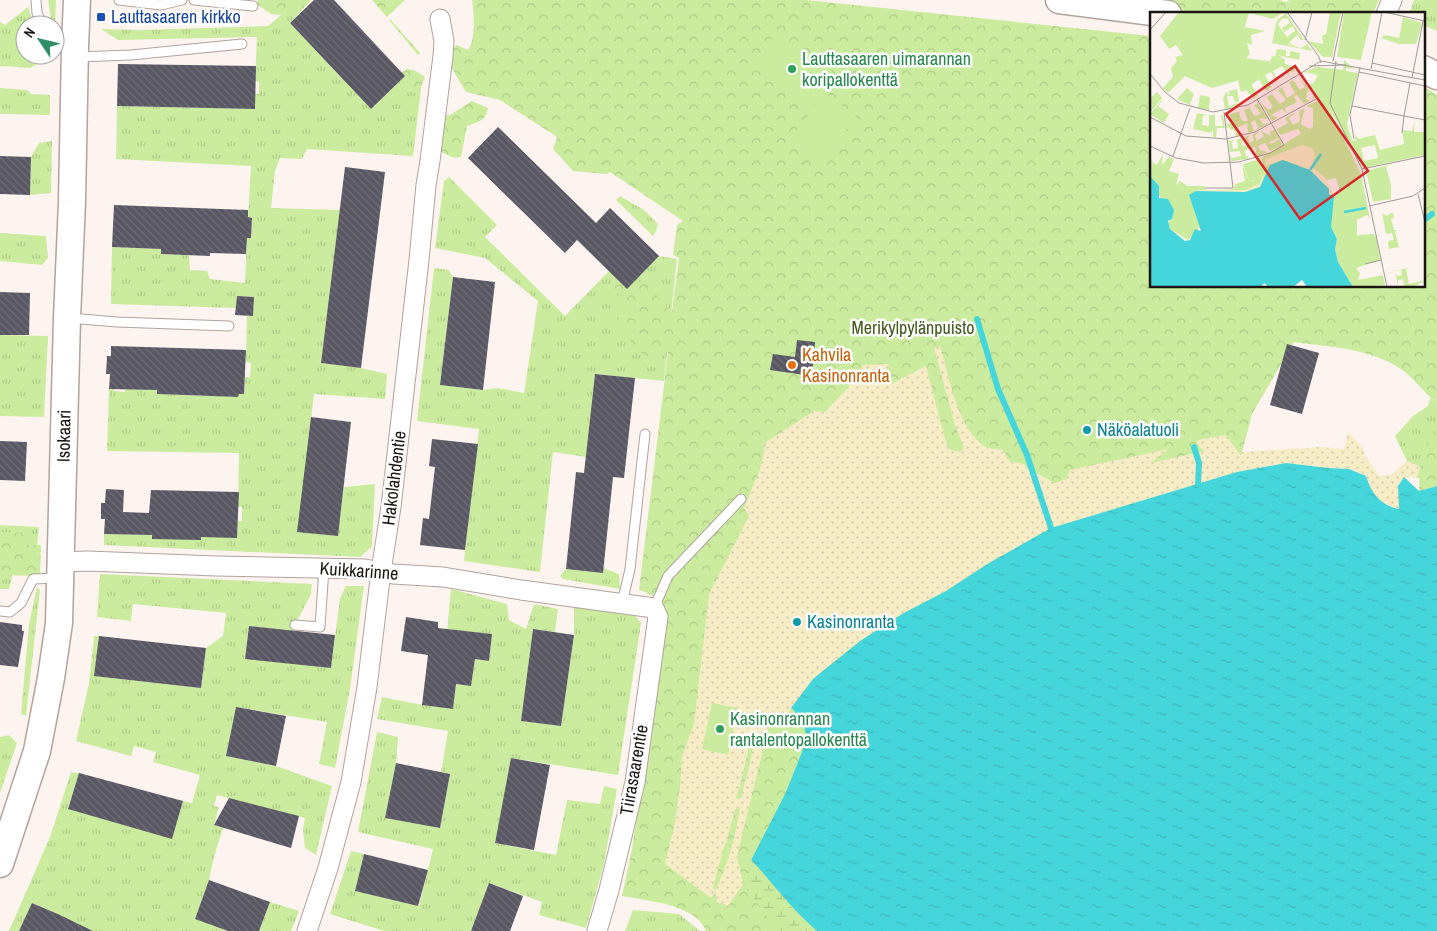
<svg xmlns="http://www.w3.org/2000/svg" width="1437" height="931" font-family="'Archivo Narrow',sans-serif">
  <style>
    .grass { fill: url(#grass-tufts) }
    .forest { fill: url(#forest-crowns) }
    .wetland { fill: url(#wetland-marsh) }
    .sand { fill: url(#sand-dots); fill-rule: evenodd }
    .pitch { fill: #cbec9e }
    .water { fill: url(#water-ripples) }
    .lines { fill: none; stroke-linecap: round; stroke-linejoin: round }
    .stream { stroke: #45d6db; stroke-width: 6 }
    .building { fill: url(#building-back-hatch) }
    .lane-casing { stroke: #b2a39d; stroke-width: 11 }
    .street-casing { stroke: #b2a39d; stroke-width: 21 }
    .secondary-casing { stroke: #b2a39d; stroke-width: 29 }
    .lane { stroke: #fff; stroke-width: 9 }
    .street { stroke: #fff; stroke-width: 19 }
    .secondary { stroke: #fff; stroke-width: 26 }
    .transit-dot { fill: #1a4fb4; stroke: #fff; stroke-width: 2 }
    .leisure-dot { fill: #2e9e5b; stroke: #fff; stroke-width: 2 }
    .food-dot { fill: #e8710a; stroke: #fff; stroke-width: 2 }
    .culture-dot { fill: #0f9aa8; stroke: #fff; stroke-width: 2 }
    .labels { text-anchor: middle; stroke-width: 5; stroke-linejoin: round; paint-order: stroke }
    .transit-label { font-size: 18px; fill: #164399; stroke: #fff; text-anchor: start }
    .leisure-label { font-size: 18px; fill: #27864d; stroke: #fff; text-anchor: start }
    .park-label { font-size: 18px; fill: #43591d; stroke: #fff }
    .food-label { font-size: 18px; fill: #c56008; stroke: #fff; text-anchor: start }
    .culture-label { font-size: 18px; fill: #0d838f; stroke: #fff; text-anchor: start }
    .street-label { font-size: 18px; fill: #1a1513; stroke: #fff }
    .inset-river { fill: none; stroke: #45d6db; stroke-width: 2.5 }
    .inset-road { fill: none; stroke: #a29a97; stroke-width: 1 }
    .view { fill: #d62828; fill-opacity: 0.15; stroke: #d62828; stroke-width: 2.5 }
    .inset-edge { fill: none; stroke: #1a1513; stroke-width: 2.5 }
  </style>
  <defs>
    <pattern id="grass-tufts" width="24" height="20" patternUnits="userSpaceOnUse" patternTransform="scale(1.25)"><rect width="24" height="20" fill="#cbec9e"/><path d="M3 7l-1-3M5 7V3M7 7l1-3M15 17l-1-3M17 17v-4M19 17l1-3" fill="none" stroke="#aeca87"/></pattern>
    <pattern id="forest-crowns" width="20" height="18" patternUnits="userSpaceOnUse" patternTransform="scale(1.25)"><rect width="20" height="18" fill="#cbec9e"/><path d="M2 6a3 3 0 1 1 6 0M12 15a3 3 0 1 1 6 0" fill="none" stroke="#aeca87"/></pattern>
    <pattern id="wetland-marsh" width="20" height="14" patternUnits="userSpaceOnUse" patternTransform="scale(1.25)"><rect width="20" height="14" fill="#cbec9e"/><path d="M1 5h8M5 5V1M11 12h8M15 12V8" fill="none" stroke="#aeca87"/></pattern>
    <pattern id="sand-dots" width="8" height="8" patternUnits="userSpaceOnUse" patternTransform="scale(1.25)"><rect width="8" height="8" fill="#f6ecc6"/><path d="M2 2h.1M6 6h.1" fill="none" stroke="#d2caa9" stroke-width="1.8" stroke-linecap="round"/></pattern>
    <pattern id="water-ripples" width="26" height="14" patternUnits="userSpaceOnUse" patternTransform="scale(1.25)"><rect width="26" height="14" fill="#45d6db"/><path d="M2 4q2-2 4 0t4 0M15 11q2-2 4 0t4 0" fill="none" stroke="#3cb7bb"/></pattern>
    <pattern id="building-back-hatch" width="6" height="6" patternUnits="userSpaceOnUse" patternTransform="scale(1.25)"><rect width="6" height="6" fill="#585763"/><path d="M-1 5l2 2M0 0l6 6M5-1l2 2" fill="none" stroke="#707078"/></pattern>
  </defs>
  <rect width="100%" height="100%" fill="#fdf3ef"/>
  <path class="grass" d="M48,0h8l-1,25h-3z
    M278,0h33l-21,23 81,86 34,-33 17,5 -9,75 -106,-7 -5,10 -22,-1 -5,13 -4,37 69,2 -19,153 40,5 26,6 -2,25 -71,-5 -16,137 39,5 7,-49 31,-3 -3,63 -12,10 -256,-12v-11l48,1 49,5v-3h36l1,-16h4v-14h-4l1,-54 -132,-2 2,-62h5v2l11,1 1,-3 31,1v4l48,2 22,-2v3h11l1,-3h5l1,-17h5l1,-14 -5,-1 1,-46h6l1,-19 -17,-1 -1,12 -125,-4 1,-57 49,2v5l28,1 1,15 17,1 3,8 35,4 2,-45h4l1,-20 -4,-1 3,-51 -135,-7 1,-53 137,3 1,-15h4v-12l-4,-1 2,-44 -139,3 -17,-11 40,1 127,-4 19,-16z
    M1414,0h23v31l-14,-6v-11h-14z
    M28,7l6,18h-9v30h28l-23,13 -30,-2v-44l5,3z
    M390,19l30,34 -2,2 -29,-35z
    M0,88l28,2 3,4 19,1v20l-50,-1z
    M52,141l-1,52 -21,2 1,-38 8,-14z
    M449,177l48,48 -12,12 80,79 44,-45 18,18 32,-33 18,3 -13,122 -69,-7 -9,83 -33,-5 -13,120 -76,-11 15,-132 -62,-8 17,-153 15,2 4,7 -13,108 43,5 15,-2 26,5 14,-92 -53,-43 -50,-10 9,-67z
    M620,196l24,14 14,14 -2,7 -3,5 -37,-36z
    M0,233l46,3 2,22 -6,7 -42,-4z
    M0,335l48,1 -4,81 -44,-1z
    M1430,398l7,5v78l-20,-3 3,-11 -13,-6 -12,-25 18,-20 15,-10z
    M0,525l39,2 -3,31 -22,11 -5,20h-9z
    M603,568l16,6 1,15 -57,-10 -3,-3 6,-7 36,4z
    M100,574l212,10 -1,10 -16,31v6l-46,-5 -4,32 86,10 9,-70 6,-12h18l-14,103 -15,79 -16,-4 8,-42 -91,-15 -10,49 50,10 56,20 -16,69 -11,-7 -2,-19 2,-11 -88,-23 -3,11 5,1 -5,18 9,3 -9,29 -5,23 -14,39 33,12h-135l-60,-28 -14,28h-10l41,-94 21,-65 8,1 -11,35 104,30 11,-37 9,2 8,-28 -47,-13 3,-10 -22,-6 -3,10 -55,-15 13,-58 5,-47h5l-4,40 106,12 5,-40 17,-12 3,-23 -93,-9 -2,17 -34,-4z
    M37,587l3,3 -14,126 -5,-2 8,-90z
    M451,589l56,15 2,16 17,9 8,-25 24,5 -3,23 -22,-3 -12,92 40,5 13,-91v-29l60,8 7,9 -23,152 -106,-17 -17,85 61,12 11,-55 33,4 4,-18 13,3 -13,75 -18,64 -47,-13 3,-13 -53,-19 -18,48h-87l-54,-17 21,-63 13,3 -9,37 64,15 14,-57 -75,-17 19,-100 21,5 -2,26 -11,55 55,10 10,-54 -9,-2 7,-41 -71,-12 5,-22 40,8 31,4 3,-25 15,2 4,-27 14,2 3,-27 -30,-3 -3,24 -14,-2z
    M9,735l8,8 -17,50v-56z
    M270,902l29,9 -8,20h-32z
    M633,910l46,4 21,17h-75z"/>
  <path class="forest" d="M258,0h39l-13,15 -13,-1 -14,-10z
    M372,0h33l-18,17z
    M472,0h334l345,36v250h272v-200l14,9v308c-13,-10 -23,-25 -36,-34 -31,-21 -72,-22 -107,-27l-42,72 -15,58 -186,56 -260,180 11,10 5,21 -21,53 -35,68c22,23 41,50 66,71h-111c-10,-27 -59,-30 -84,-35l10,-47 34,-237c-6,-12 -14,-18 -27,-22l29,-238c-3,2 -8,5 -11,6 -14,4 -34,-26 -40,-37l10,-16 -5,-3 -8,-16 16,-8 23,9 6,12 13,13 7,-54 -6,-3 4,-30 6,-4 -73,-49 -3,2 -34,-3 -20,-22 4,-12 -57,-37 -34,-8c-7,-10 -11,-21 -19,-30l2,-10 8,-7 11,5c8,-11 6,-37 4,-50z
    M1074,0h205l12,3 -4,-3h92l-6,14h-194z
    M407,69l7,1 11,7 -6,15c-14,1 -18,-3 -21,-17z
    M472,101l16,7c-2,13 -10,14 -21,18l-6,31 -7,1 -15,-7 3,-37 8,1z
    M1437,421v65l-18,5 1,-24z
    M0,532l27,1 1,12h13l-1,31 -40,-1z"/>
  <path class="wetland" d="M748,869l22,11 30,37 17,14h-39l-35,-47z"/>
  <path class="sand" d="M940,346c9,30 17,81 44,100 5,3 13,3 19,4l7,12 12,1 10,8 23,12 11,-4 4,-9 98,-21 -17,14 53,-12 -8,-8 2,-3 28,-5 15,21 1,-4 78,-5 24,2 4,-17 14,15 6,13 11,16 12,-1 16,-14 13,6 -3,11 -13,-1 -4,32c-20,-4 -28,-15 -34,-33l-17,-7 -21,-1 -42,-5 -49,9 -186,56 -62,35 -43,28 -44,23 -42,27 -47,38 -28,38 -17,12 -31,127 6,28 -15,22 -11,-4 -2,-10 -4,6 -46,-34 9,-37 6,-40 2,-31 12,-32 15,-130 40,-78 -5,-8 16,-39 6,-27 48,-31 11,1 33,-35 5,-12 26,-1 -4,18 4,3 37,-19 18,69 5,14 11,3 4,-4 -9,-23 -21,-77zM752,733c2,17 -2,32 -7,49 -2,5 -2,10 -4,16l-2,1 -3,-2 4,-11zM738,807l2,1c-4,28 -13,58 -25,83l-2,-4 11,-40 4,-8v-4l7,-25z"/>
  <path class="pitch" d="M777,32l55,39 -24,34 -55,-38z
    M826,93l30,23 -35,47 -31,-24z
    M712,703l26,5 -10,47 -26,-6z"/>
  <path class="water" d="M1286,463l42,5 21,1 17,7c6,18 14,29 33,33l-1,-23 6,-9 15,14 18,-5v445h-620c-25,-21 -44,-48 -66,-71l35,-68 21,-53 -5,-21 -11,-10 22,-29 47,-38 42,-27 44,-23 43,-28 62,-35 186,-56z"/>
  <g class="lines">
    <path class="stream" d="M1423,221l9,-7
      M977,319l21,70 29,66 24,73
      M1194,447l5,16 -1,21"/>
  </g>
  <path class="building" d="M314,0h20l71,76 -34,33 -81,-86z
    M118,64l138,2 -1,43 -138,-3z
    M498,127l98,96 14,-15 49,48 -32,33 -50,-49 -12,13 -97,-95z
    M0,156l31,1 -1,38 -30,-1z
    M345,167l40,5 -24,196 -40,-5z
    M114,205l134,5v7l4,1 -1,20h-4l-1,16 -36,-1v3l-49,-2v-5l-49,-2z
    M453,277l42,5 -12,108 -43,-5z
    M0,292l30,1 -1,42h-29z
    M237,296l17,1 -1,19 -18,-1z
    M797,340l18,2 -3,34 -42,-6 3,-16 22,3z
    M1287,344l32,9 -17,61 -32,-9z
    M111,346l135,4 -2,44h-5l-1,3 -81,-3v-4l-48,-1 1,-15h-4l1,-18h4z
    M595,374l40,4 -11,100 -11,-1 -10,96 -37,-4 10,-97 8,1z
    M311,417l40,5 -13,114 -41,-4z
    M432,439l46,5 -13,106 -45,-5 3,-27 6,1 6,-52 -6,-1z
    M0,441l27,1 -2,39 -25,-1z
    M106,489l18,1 -1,22 26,1 2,-23 88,2 -2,46 -36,-1v3l-49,-1v-4l-48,-1 1,-15h-4v-16h4z
    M406,617l32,5v6l54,6 -3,27 -14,-2 -4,27 -15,-2 -3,25 -31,-4 6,-50 -27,-4z
    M0,622l22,3v6h2l-6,36 -18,-2z
    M249,626l86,9 -4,33 -86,-9z
    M533,629l41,6 -13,91 -40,-5z
    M99,636l107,12 -5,40 -107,-12z
    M236,707l50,9 -10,50 -50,-10z
    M511,758l39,7 -16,85 -39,-7z
    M396,763l54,11 -10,54 -55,-10z
    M79,773l104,28 -11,38 -104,-30z
    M229,798l70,18 -8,32 -77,-23z
    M364,854l64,16 -10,36 -63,-15z
    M209,880l61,22 -11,29h-31l-33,-12z
    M489,883l34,13 -13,35h-39z
    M32,903l28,12 33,16h-74z"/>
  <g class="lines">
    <g class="lane-casing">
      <path id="lane" d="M36,0l1,13 6,12
        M119,0l42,5 21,-5
        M194,0l59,6
        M55,41l19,4
        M77,57l54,-2 111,-11
        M69,318l48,4 112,4
        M622,603l8,-34 15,-135
        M654,608l14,-32 73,-77
        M0,611l10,1 11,-9 12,-24 24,-1
        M295,625l25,2 4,-59"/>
    </g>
    <g class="street-casing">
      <path id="street" d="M1386,14l6,-14
        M61,562l27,-1 128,5 149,3 28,5 50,3 78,13 133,18 4,9 -23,165 -26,108 -12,41
        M307,931l21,-63 23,-86 16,-95 14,-116 10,-64 28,-247 7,-75 4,-24 13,-105 1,-15 -4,-22"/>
    </g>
    <g class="secondary-casing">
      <path id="secondary" d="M1059,0l109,14
        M1423,69l14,7
        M0,864l37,-113 14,-73 8,-55 8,-305 5,-116 3,-156 2,-46"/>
    </g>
    <use href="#lane" class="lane"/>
    <use href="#street" class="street"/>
    <use href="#secondary" class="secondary"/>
  </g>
  <rect class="transit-dot" x="96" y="12" width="10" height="10" rx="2.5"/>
  <g class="leisure-dot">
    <circle cx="792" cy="69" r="5"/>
    <circle cx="720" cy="729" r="5"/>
  </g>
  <circle class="food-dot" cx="792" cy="365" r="5"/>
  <g class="culture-dot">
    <circle cx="1087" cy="430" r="5"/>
    <circle cx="797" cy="622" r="5"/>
  </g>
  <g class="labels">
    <g class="transit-label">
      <text x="111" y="23">Lauttasaaren kirkko</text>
    </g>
    <g class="leisure-label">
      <text x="802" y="65">Lauttasaaren uimarannan<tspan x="802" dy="21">koripallokenttä</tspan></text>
      <text x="730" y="725">Kasinonrannan<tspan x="730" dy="21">rantalentopallokenttä</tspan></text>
    </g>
    <g class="park-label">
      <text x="913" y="334">Merikylpylänpuisto</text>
    </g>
    <g class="food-label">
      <text x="802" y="361">Kahvila<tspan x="802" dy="21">Kasinonranta</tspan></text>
    </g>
    <g class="culture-label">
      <text x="1097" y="436">Näköalatuoli</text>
      <text x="807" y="628">Kasinonranta</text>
    </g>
    <g class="street-label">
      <text transform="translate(64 436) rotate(-89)" y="6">Isokaari</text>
      <text transform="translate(394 478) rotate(-83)" y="6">Hakolahdentie</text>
      <text transform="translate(359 571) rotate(4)" y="6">Kuikkarinne</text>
      <text transform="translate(634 770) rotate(-80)" y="6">Tiirasaarentie</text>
    </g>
  </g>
  <g transform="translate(1150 12)">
    <rect width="275" height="275" fill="#fdf3ef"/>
    <path d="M136,1l18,27h-4l-2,-6 -9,9 10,4 -13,-3 -12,-8 2,-14 11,15 8,-6 -2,-5 -9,6 -2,-4 8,-5 -3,-5 -11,3zM127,37l9,1v6h4v-5l10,2 -1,7 -22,-5 5,2 -7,6 -26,-5 20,3 6,-4zM134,47l1,5 11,4 -3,5 -5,-4 1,7 -7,-10 -9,5 5,12 -7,-11 -6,3 7,12 -6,4 -7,-12 -8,6 7,11 -6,1 -6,-7 -5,2 -3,-11zM170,59l-4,25 -4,4 3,-11h-7l-2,10 4,2 -6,3 -7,-9 -3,1 3,6 -12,6 2,6 -5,-5 -11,6 7,3 -6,3 -12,-19 9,8 4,-3 -6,-10 5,-3 8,10 6,-4 -8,-10 4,-3 5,11 8,-5 -6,-10 4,-3 7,10 5,-3 -7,-12 10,13 2,-5 6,1 2,-10 -14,-2zM37,76l7,6 -4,10 6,4 -19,-9zM87,77l2,13h-4l-2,-6h-6l2,11 7,-4 5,2 -16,4 -2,-11 3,-6 4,3 -1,-4zM50,83l10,2 -1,13 -11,-2zM15,84l-7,10 11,8 -5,9 -14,-9zM108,91l10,16 -9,-1 4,6 7,-1 -14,7 2,-3 -3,-7 -4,2 3,9 -6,2 -1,-10 -10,5 6,7 -7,2 -1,-6 -8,-4 -1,-4 6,1 -2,-9 -4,3v-3l16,-4 -3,2 3,8h6l-4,-11 9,-4 -3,2 4,8 7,-2 -7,-9zM155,96l-4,16 9,5 -9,5 -3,-5 -18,6 -3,-6 11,-6 -3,-5 12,-6 -8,6 4,7 7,-4 -1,-10zM47,101l10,2 -4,1 -1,9 7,1v-11h6v11h8l-2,-11h2l2,13h-8l-1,10 -3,-1v-8l-2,4 -18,-4zM125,117l4,9 -10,4 1,2 10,-5 2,6 -12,6 -5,-8 -7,3 2,4 8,2 -11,5 -2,-10 -4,1 -7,3 5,8 -18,2 -1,-7 2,4 9,-2 -1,-5 -10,1 -1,-11 6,-1 -3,2 1,7 5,-1 -1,-9 6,-1 -2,7 5,1 -1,-9 5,-2 -2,3 2,5 4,-2 -2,-6 8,-4 -5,5 2,5 7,-5 -3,-5 10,5 -1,-4zM110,147l2,9 -4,12 -9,1 -6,-17zM243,152l-7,3 5,18v14l-18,3 -7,-31zM243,200l1,6 -3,1 3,11h4l-3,1 4,16 -10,2 -1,-8 6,-1 -2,-7 -6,1 -4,-21 4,3zM262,255l-6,2 3,15 16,-4 -11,7h-15l5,-1 -1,-7 -5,1v6l-3,-14 2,4 5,-1 -1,-5 -15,3z" fill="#cbec9e"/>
    <path d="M29,0h105l-11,7 -24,-6 -4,14 20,4 -14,4 1,10 -5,-2 3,11 -4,4 27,5 -2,-5 2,-2 12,3v3l-34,22 6,11 -3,4 -14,-19 -28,8 -27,-12 -17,17 -5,-5 10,-11 -2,-9 6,-7 -2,-4 8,-2 -7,-10 -7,4 -9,-13zM180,0h11l-9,45h-9l-15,-16 15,3 -1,-8 4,-2zM194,0h28l-11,48 -24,-3zM136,2l-8,10 10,21 13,3 6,-4 5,7 -40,-8 5,-23zM253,5l19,6 -6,21h-17l-18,-6 4,-3 14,3zM194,48l10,9 -8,-1v3l12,2 -11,51 5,16 4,1 -1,-7 3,5 17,-4 5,15 24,-6 -2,-14 10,1 3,-11 -1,12h11v23l-62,13 -36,-64 34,70 9,45 -3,-4 -10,5v15l17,-1 3,6 3,20 -24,8 4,5 -2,7 25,-5 2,10 -32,2 -15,-25 -3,-13 2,-10 -6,-12v-32l8,-2v-5l-3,-10 -13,3 -13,-11 -27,-8 -13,3 -9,22 -16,5 -56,3 11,32 -12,13 -18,-11 -2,-6 4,-4 -13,-24v-9l-9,-10v-20l2,6 5,3 6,-11 -1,11 7,-8 5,2 -5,12 10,3 -3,11 4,-4 7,5h17l2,5 28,-2 1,-5 10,-3 -3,-18 7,18h5l3,-12 6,-4 -2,-7 41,-25 3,-7 2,5 6,-4v-19l-7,-2 14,-6 -7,-5 2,-9 -3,-1 6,-10 -14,-3 13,-5 26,3zM225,133l3,13 -14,3 -3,-13zM7,80l5,6 -12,15v-15z" fill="#cbec9e" fill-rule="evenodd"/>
    <path d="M152,133l10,3 3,5 -4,7 6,-7 -4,7v8l13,10 7,16 -4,1 -6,-14 -27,-17 -15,-4 -15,6 -1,-7zM115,159l-4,16 -16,5 -33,1 -16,-2 -7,4 8,-5h48l14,-6z" fill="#f6ecc6"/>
    <path d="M194 39a7 7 0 1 1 14 0a7 7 0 1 1-14 0Z" fill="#cbec9e"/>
    <path d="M133,148l27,10 19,19v5l5,3 -3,30 6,12 -2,10 3,13 15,25h-46l-5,-7 -9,7h-24l-5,-4 -3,4h-111v-111l9,10v12l9,1 6,11 -2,9 -4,2 2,8 15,12 5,-1 5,-11 6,2 -12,-36 7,-4 49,1 15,-5 10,-22z" fill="#45d6db"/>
    <path class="inset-river" d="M160,158l11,-16M194,200l22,-4"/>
    <path class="inset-road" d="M137,0l32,45 2,6M234,0l41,9M0,18l16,-18M155,28l7,-28M183,49l10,-49M186,49l-6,42 32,66 25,118M222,51l53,12M159,54l37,-1M221,57l11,-57M209,60l66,14M0,62l15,18 14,11 34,9 35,-7 73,-44 104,19M262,66l11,-57M202,94l73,14M254,104l6,-33M0,105l36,19 40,3 29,-7 61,-33M252,121l2,-17M204,127l-4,-24 10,-48M0,134l26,12 28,5 35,-1 31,-9 14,-8 -27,-46M23,144l17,-48M212,157l63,-13M55,176h28l-9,-76M268,182l7,28M219,194l44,-10 12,-8M215,252l16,-4"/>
    <path class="view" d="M145,54l73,105 -68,48 -74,-105z"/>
    <rect width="275" height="275" class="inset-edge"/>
  </g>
  <g transform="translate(40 40) rotate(305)"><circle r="24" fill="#ffffff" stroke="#a3a1a1"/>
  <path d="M0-4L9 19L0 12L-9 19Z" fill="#2e8e68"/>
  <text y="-8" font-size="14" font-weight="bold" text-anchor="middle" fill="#1a1513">N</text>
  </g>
</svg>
